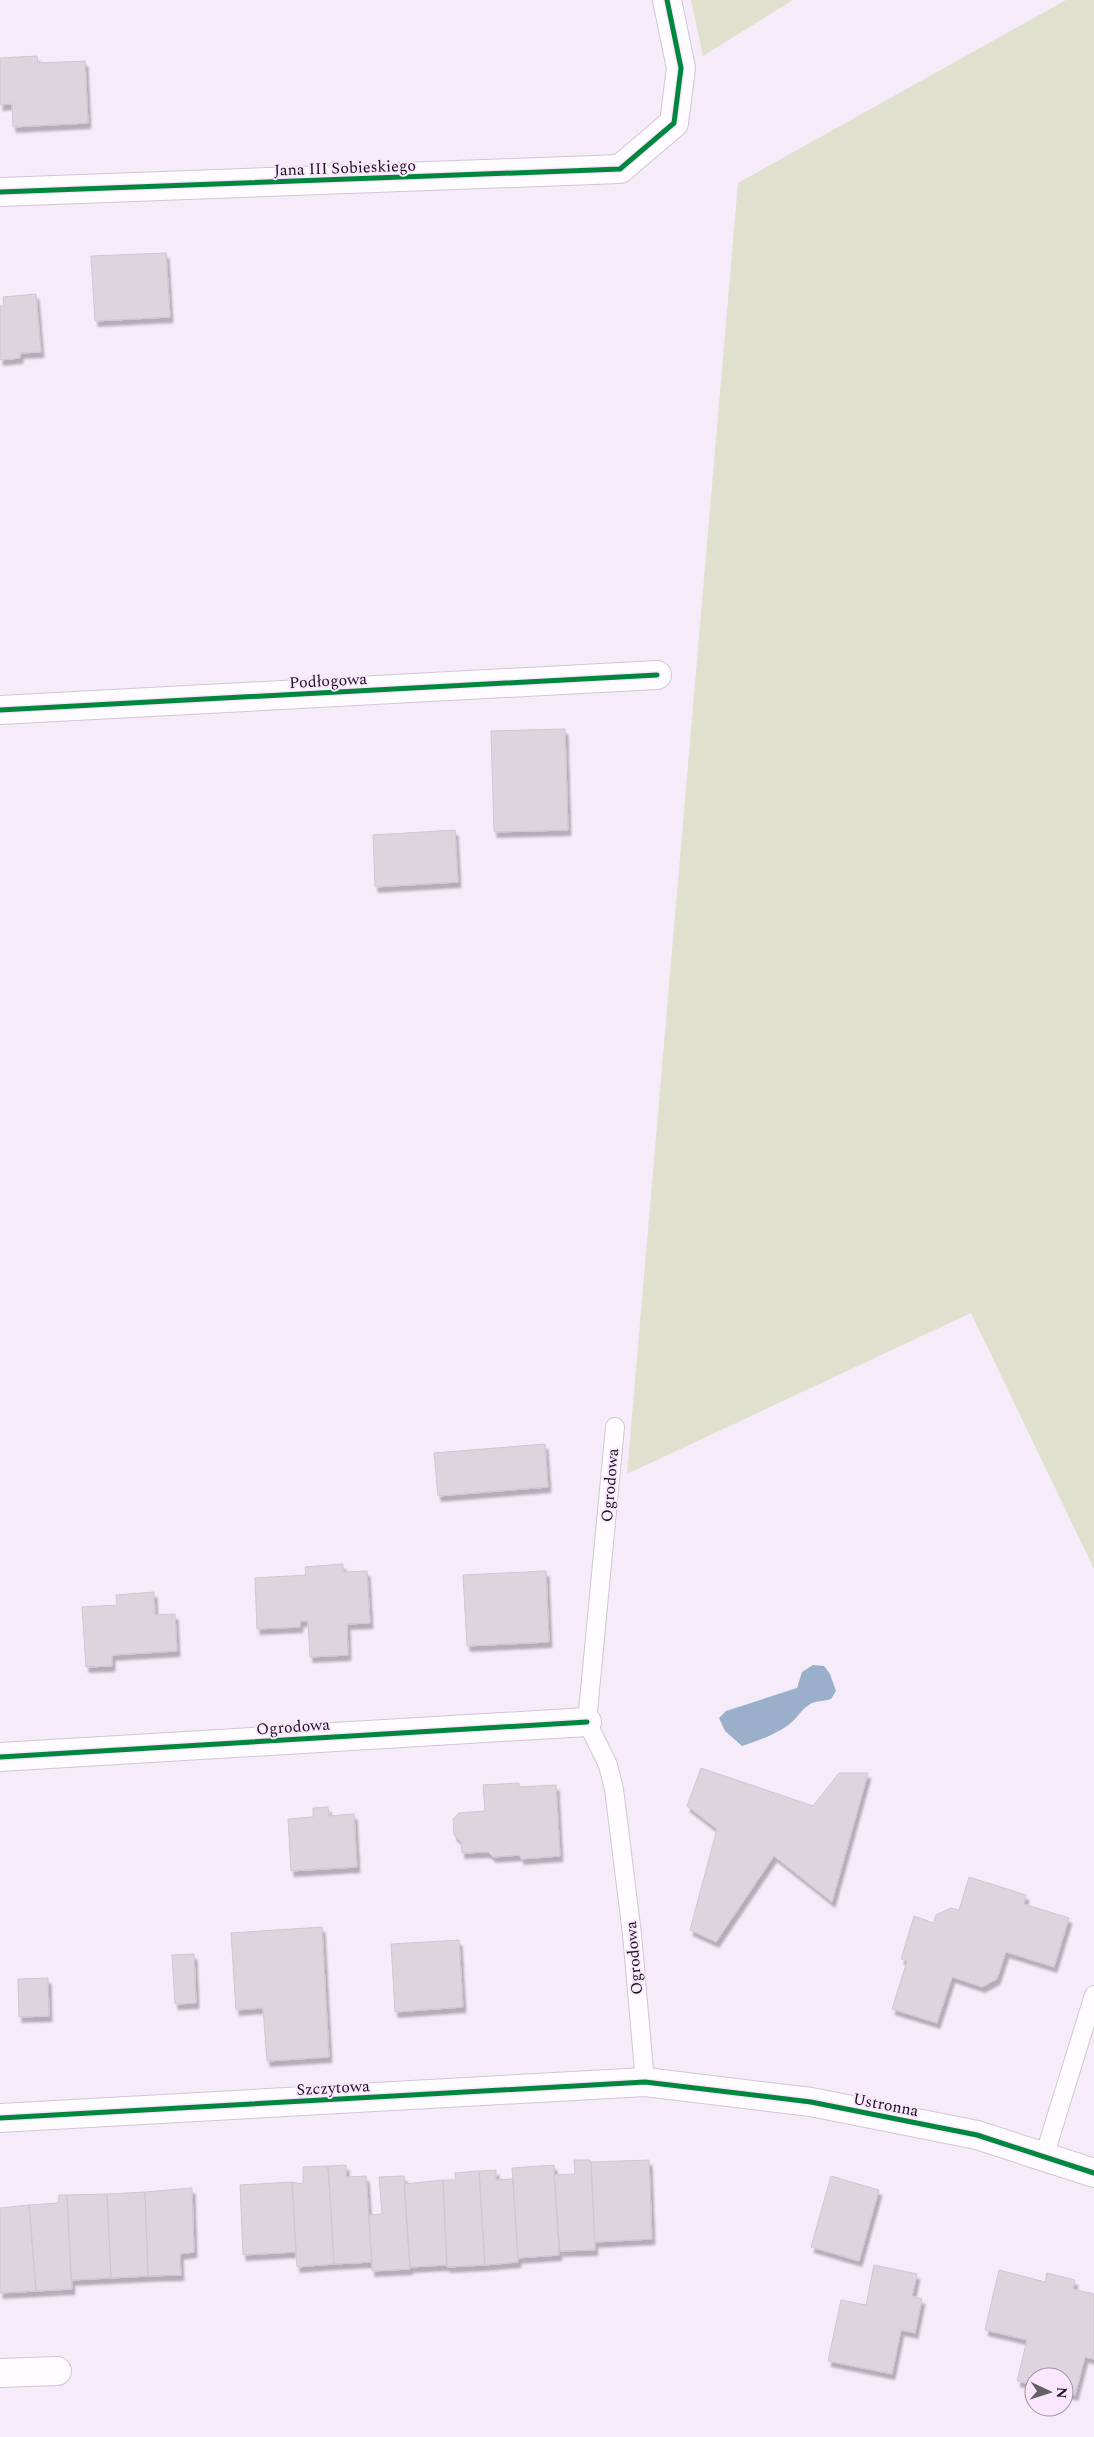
<svg xmlns="http://www.w3.org/2000/svg" width="1094" height="2437" font-family="Spectral,serif">
  <style>
    .green { fill: #e0e0ce }
    .water { fill: #9aafc9 }
    .building { fill: #ddd4de; stroke: #cec6d1; filter: url(#shadow) }
    .lines { fill: none; stroke-linecap: round; stroke-linejoin: round }
    .lane-casing { stroke: #d0c7d2; stroke-width: 20 }
    .street-casing { stroke: #d0c7d2; stroke-width: 30 }
    .lane { stroke: #fefcfe; stroke-width: 18 }
    .street { stroke: #fefcfe; stroke-width: 28 }
    .cycleway-casing { stroke: #fae7fe; stroke-width: 8 }
    .cycleway { stroke: #00873e; stroke-width: 5 }
    .labels { text-anchor: middle; stroke-width: 4; stroke-linejoin: round; paint-order: stroke }
    .street-label { font-size: 16px; fill: #18111a; stroke: #fae7fe }
  </style>
  <defs>
    <filter id="shadow"><feDropShadow dx="3" dy="5.5" stdDeviation="1" flood-color="#0004"/></filter>
  </defs>
  <rect width="100%" height="100%" fill="#f6ecf9"/>
  <path class="green" d="M691,0h102l-90,56z
    M1066,0h28v1569l-123,-256 -344,161 111,-1291z"/>
  <path class="water" d="M813,1665l11,1 6,8 6,17 -5,8c-6,2 -13,2 -19,4 -9,5 -13,12 -20,19 -14,12 -33,18 -50,24l-17,-15 -6,-13 7,-7 71,-23 5,-16z"/>
  <path class="building" d="M37,56l1,7 47,-2 3,62 -75,4 -1,-23 -12,1v-47z
    M166,253l4,64 -75,4 -4,-65z
    M36,294l5,58 -21,1v5l-20,2v-54h4l-1,-9z
    M565,729l3,101 -74,2 -3,-101z
    M455,830l3,52 -83,5 -2,-52z
    M545,1444l3,43 -110,9 -4,-43z
    M343,1564v8l24,-1 3,52 -23,1 1,31 -38,2 -2,-36h-8v6l-43,2 -2,-51 51,-3 -1,-8z
    M546,1571l3,71 -82,4 -4,-71z
    M154,1592l1,23 20,-1 2,37 -65,4v11l-26,1 -4,-60 35,-2 -1,-10z
    M701,1768l112,38 26,-33h29l-36,129 -58,-46 -58,86 -26,-12 27,-101 -30,-23z
    M519,1783v4l37,-2 4,71 -39,3 -1,-4 -27,2 -5,-5 -26,1 -1,-11 -7,-7 -1,-16 6,-6 26,-2 -2,-26z
    M328,1807l1,9 25,-2 3,53 -66,4 -3,-52 25,-2v-9z
    M969,1877l57,18 -2,9 45,14 -15,49 -48,-15 -9,27 -15,8 -30,-10 -15,46 -45,-14 15,-48 -6,-2 13,-43 20,7 2,-8 15,-7 8,2z
    M322,1927l7,130 -62,4 -4,-53 -27,2 -5,-77z
    M459,1940l4,67 -68,5 -4,-68z
    M194,1954l2,49 -21,1 -3,-49z
    M48,1978l1,38 -30,1 -1,-38z
    M574,2160h16l1,2 4,88 -35,1 -6,-76 21,-1z
    M649,2160l3,79 -57,3 -4,-80z
    M346,2165v12l20,-1 6,86 -38,2 -6,-98z
    M554,2165l5,90 -41,3 -6,-90z
    M328,2166l6,98 -37,3 -5,-85 11,2v-17z
    M496,2170v10l17,-1 5,83 -33,3 -6,-94z
    M479,2171l6,94 -38,2 -4,-87h13l-1,-7z
    M404,2176l6,93 -38,2 -3,-56 13,-1 -3,-37z
    M831,2176l48,14 -20,71 -48,-14z
    M443,2180l4,85 -37,2 -6,-83z
    M292,2182l4,70 -53,3 -3,-70z
    M192,2188l2,64 -14,2 1,21 -33,1 -3,-84z
    M145,2192l3,84 -37,2 -4,-84z
    M107,2194l4,84 -40,2 -4,-85z
    M59,2195h8l5,94 -36,2 -7,-86 29,-2z
    M29,2205l7,86 -36,2v-85z
    M874,2265l43,9 -5,22 10,3 -7,34 -14,-3 -9,44 -64,-13 13,-61 25,5z
    M999,2270l46,12 2,-9 28,7 -2,9 21,5v65l-9,-2 -10,38 -11,-3v-15h-30v8l-17,-4 10,-41 -42,-10z"/>
  <g class="lines">
    <g class="lane-casing">
      <path id="lane" d="M615,1427l-28,295 21,43 6,24 18,145 13,148
        M1044,2157l50,-162"/>
    </g>
    <g class="street-casing">
      <path id="street" d="M0,192l620,-23 54,-46 7,-55 -14,-68
        M0,710l657,-35
        M0,1757l587,-35
        M0,2118l645,-36 166,20 166,33 117,38
        M0,2373l57,-2"/>
    </g>
    <use href="#lane" class="lane"/>
    <use href="#street" class="street"/>
    <g class="cycleway-casing">
      <path id="cycleway" d="M0,192l620,-23 54,-46 7,-55 -14,-68
        M0,710l657,-35
        M0,1757l587,-35
        M0,2118l645,-36 166,20 166,33 117,38"/>
    </g>
    <use href="#cycleway" class="cycleway"/>
  </g>
  <g class="labels">
    <g class="street-label">
      <text transform="translate(345 167) rotate(-2)" y="6">Jana III Sobieskiego</text>
      <text transform="translate(328 680) rotate(-3)" y="6">Podłogowa</text>
      <text transform="translate(609 1485) rotate(-85)" y="6">Ogrodowa</text>
      <text transform="translate(293 1726) rotate(-4)" y="6">Ogrodowa</text>
      <text transform="translate(633 1958) rotate(-95)" y="6">Ogrodowa</text>
      <text transform="translate(333 2087) rotate(-3)" y="6">Szczytowa</text>
      <text transform="translate(886 2104) rotate(11)" y="6">Ustronna</text>
    </g>
  </g>
  <g transform="translate(1049 2392) rotate(94)"><circle r="24" fill="#fae7fe" stroke="#a091a3"/>
  <path d="M0-4L9 19L0 12L-9 19Z" fill="#665e68"/>
  <text y="-8" font-size="14" font-weight="bold" text-anchor="middle" fill="#18111a">N</text>
  </g>
</svg>
